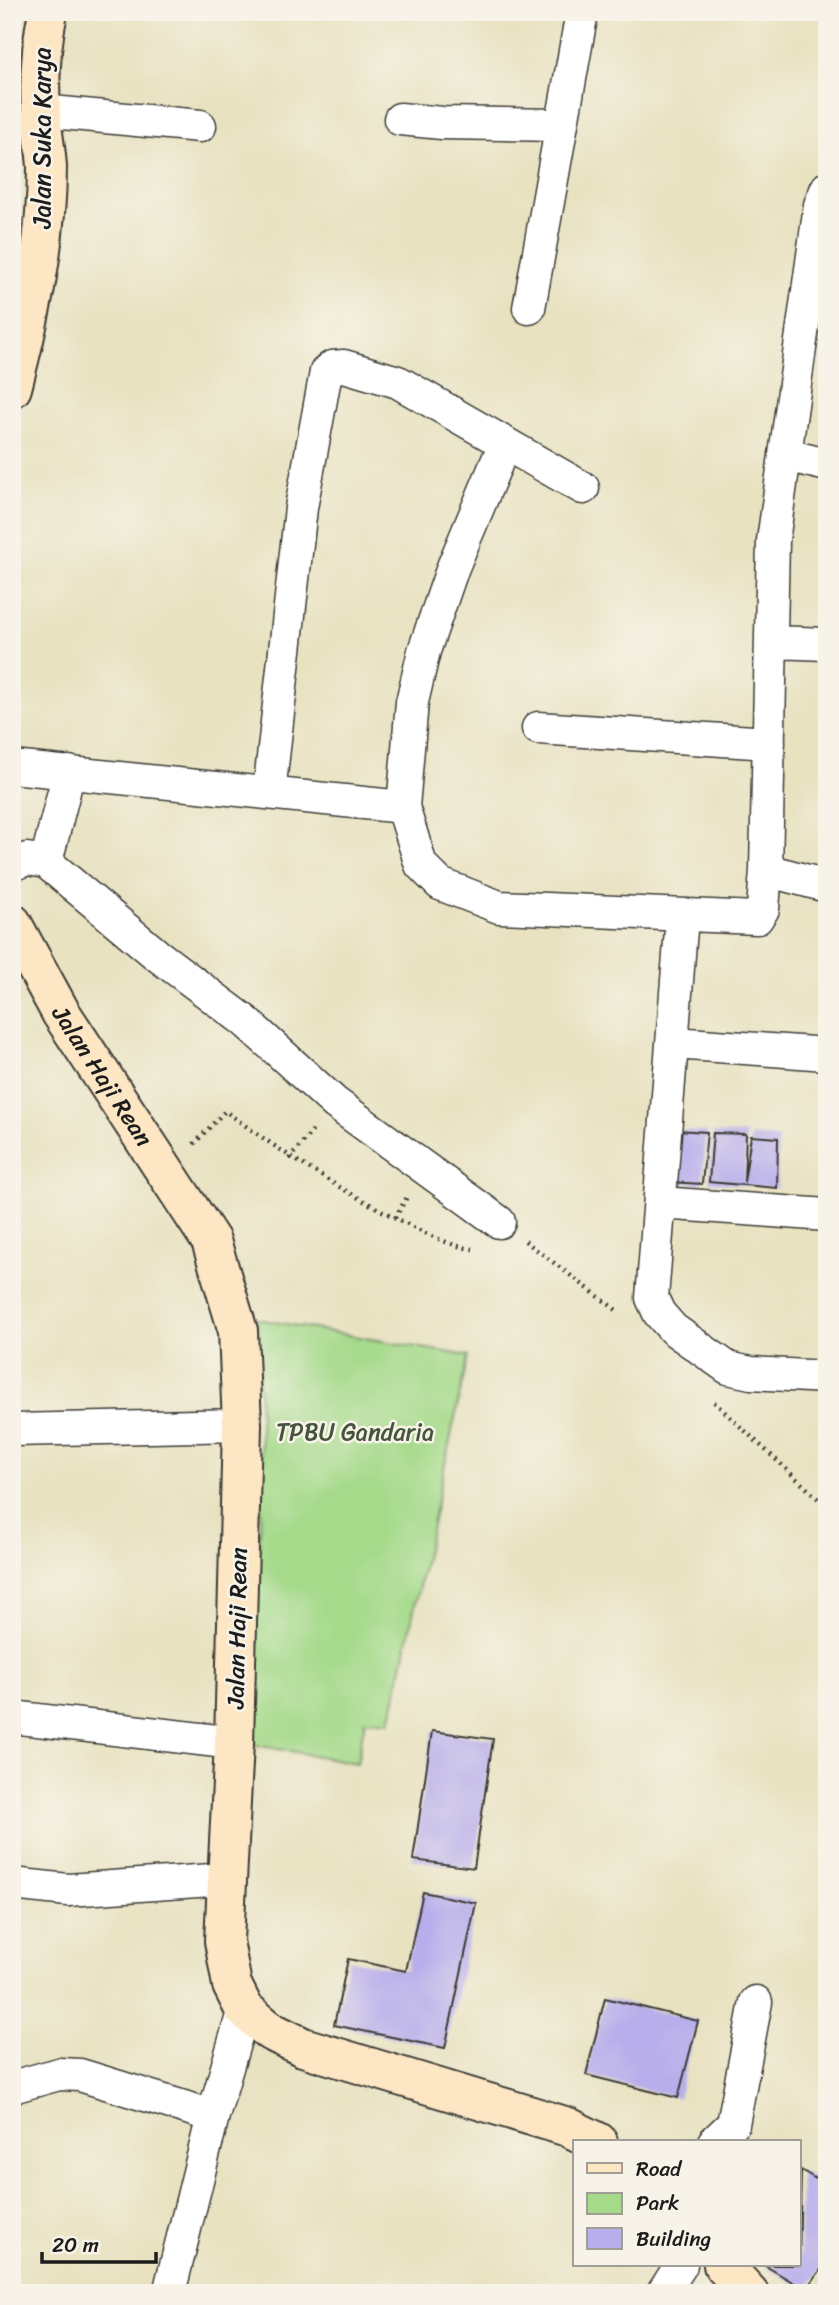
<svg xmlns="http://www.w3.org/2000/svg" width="839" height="2305" font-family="Sriracha,sans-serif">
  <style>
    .green { fill: #a5da8b; stroke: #607b54; stroke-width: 2 }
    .building { fill: #b8aeeb }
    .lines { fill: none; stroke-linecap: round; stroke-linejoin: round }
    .street-casing { stroke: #3b3a35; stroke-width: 35 }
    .secondary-casing { stroke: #3b3a35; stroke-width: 42 }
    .path { stroke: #3b3a35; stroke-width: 4.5; stroke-dasharray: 2 5; stroke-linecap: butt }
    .street { stroke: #fff; stroke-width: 32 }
    .secondary { stroke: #fce6c4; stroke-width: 38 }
    .labels { text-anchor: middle; stroke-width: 5; stroke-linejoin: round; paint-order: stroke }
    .street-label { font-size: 24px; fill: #1c1c1c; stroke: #f7f3e8 }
    .park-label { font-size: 24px; fill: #45553d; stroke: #f7f3e8 }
  </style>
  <rect width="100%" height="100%" fill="#f7f3e8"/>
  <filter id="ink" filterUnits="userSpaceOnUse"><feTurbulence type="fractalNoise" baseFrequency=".0143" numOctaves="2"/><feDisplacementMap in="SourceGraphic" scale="14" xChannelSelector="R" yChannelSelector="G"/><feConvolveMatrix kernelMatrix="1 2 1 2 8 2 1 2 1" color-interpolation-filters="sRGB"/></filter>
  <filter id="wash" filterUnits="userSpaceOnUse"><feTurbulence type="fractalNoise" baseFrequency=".00686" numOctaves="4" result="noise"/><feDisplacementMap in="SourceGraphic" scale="28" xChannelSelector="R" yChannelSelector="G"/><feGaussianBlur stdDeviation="1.57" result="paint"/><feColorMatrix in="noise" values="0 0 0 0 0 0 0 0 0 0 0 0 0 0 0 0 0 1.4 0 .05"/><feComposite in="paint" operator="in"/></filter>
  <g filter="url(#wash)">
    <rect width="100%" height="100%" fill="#e8e2c1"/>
    <path class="green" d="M257,1319l211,37 -78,366 -25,-2 -8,43 -107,-19 12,-256z"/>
    <g id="blocks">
      <path class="building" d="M676,1130l31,2 -5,52 -32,-2z
        M713,1133l33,1 -2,48 7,-46 27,2 -1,50 -68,-6z
        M432,1731l61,8 -19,129 -61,-8z
        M423,1892l53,11 -31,145 -111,-23 14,-66 58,12z
        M605,1998l93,23 -20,77 -92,-23z
        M801,2170l26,16v75l-21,29 -42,-25h35z"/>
    </g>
  </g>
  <g filter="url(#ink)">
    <use href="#blocks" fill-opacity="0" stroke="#3b3a35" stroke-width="2"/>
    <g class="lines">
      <g class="street-casing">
        <path id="street" d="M41,111l159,15
          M400,119l42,4 118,2
          M529,308l53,-296
          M505,443l-52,124 -29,84 -12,51 -9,105 18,58 19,19 59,23 258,11 6,-9 3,-39 7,-329 47,-336 7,-17
          M786,455l41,10
          M773,642l54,2
          M538,728l231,15
          M12,767l391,40
          M269,793l32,-285 25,-136 6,-5 12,-1 54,16 185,106
          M46,862l23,-90
          M12,865l15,-6 19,3 111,93 88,66 90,82 164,119
          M766,870l61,16
          M682,917l-30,381 7,15 14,16 55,39 23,5 76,4
          M674,1043l153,11
          M660,1203l167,12
          M12,1430l230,-5
          M12,1717l222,26
          M12,1884l56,6 158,-11
          M12,2087l47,-13 21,1 133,41
          M714,2142l19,-18 23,-122
          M169,2293l44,-177 31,-107
          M663,2293l18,-28"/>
      </g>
      <g class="secondary-casing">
        <g id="secondary">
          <path d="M12,388c19,-73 35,-146 35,-221 -1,-18 -5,-36 -6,-54 -2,-33 0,-68 7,-101"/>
          <path id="s1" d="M12,923l49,90 150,228 27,90 4,94 -8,318 -10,198 8,44 12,24 26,22 33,16 265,80 30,15"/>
          <path d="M723,2265l26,28"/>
        </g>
      </g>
      <path class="path" d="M194,1144l31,-33c56,41 112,77 173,108 23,12 50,27 75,30
        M289,1159l24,-29
        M395,1218l12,-21
        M525,1241l94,71
        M714,1402l113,105"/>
      <use href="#street" class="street"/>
      <use href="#secondary" class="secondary"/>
    </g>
  </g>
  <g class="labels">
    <g class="street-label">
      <text transform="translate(42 138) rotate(-90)" y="8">Jalan Suka Karya</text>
      <text dy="8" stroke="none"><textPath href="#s1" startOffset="178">Jalan Haji Rean</textPath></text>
      <text transform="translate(237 1628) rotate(-89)" y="8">Jalan Haji Rean</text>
    </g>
    <g class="park-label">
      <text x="355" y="1440">TPBU Gandaria</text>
    </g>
  </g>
  <rect width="839" height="2305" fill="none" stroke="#f7f3e8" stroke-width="42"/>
  <rect x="573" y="2140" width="228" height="126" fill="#f7f3e8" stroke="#9f9d96" stroke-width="2"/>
  <rect x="587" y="2163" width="35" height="10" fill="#fce6c4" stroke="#9f9d96" stroke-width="2"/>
  <text x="636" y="2176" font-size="21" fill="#1c1c1c">Road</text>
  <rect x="587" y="2193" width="35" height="21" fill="#a5da8b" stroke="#9f9d96" stroke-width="2"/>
  <text x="636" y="2210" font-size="21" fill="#1c1c1c">Park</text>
  <rect x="587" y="2228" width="35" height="21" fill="#b8aeeb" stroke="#9f9d96" stroke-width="2"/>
  <text x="636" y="2246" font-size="21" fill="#1c1c1c">Building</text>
  <path d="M42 2252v10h114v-10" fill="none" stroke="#1c1c1c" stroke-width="3.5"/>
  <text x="52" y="2252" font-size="21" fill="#1c1c1c" stroke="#f7f3e8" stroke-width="5" paint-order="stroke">20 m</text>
</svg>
